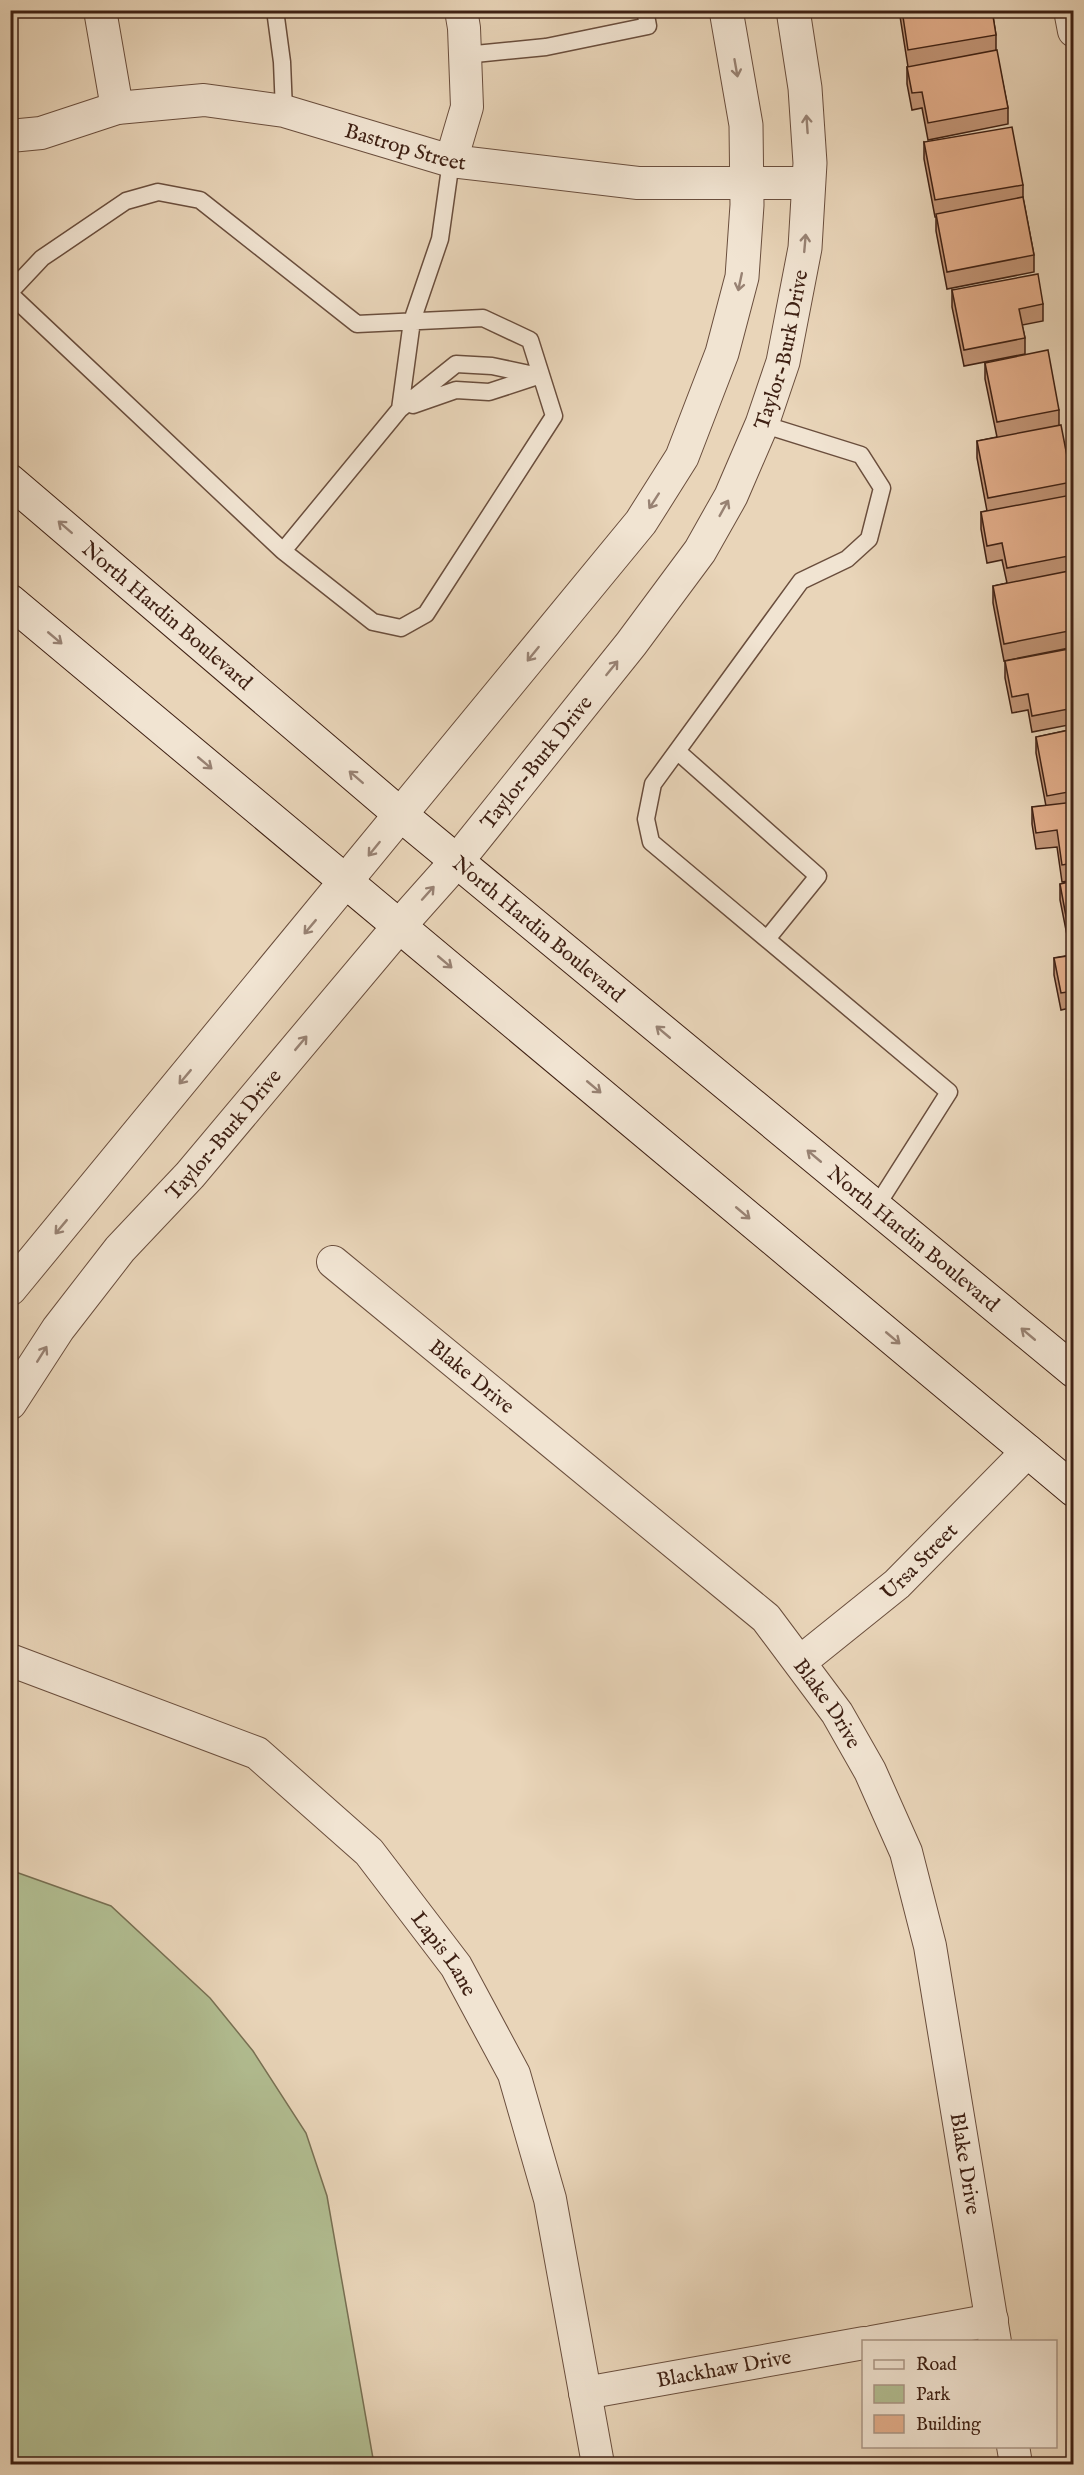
<svg xmlns="http://www.w3.org/2000/svg" width="1084" height="2475" font-family="'IM FELL English',serif">
  <style>
    .green { fill: #b2be92; stroke: #787053; stroke-width: 1.5 }
    .lines { fill: none; stroke-linecap: round; stroke-linejoin: round }
    .service-casing { stroke: #6a4e3d; stroke-width: 19 }
    .minor-casing { stroke: #6a4e3d; stroke-width: 34 }
    .tertiary-casing { stroke: #6a4e3d; stroke-width: 35 }
    .secondary-casing { stroke: #3f2114; stroke-width: 35 }
    .service { stroke: #f1e4d2; stroke-width: 16 }
    .minor { stroke: #f1e4d2; stroke-width: 32 }
    .tertiary { stroke: #f1e4d2; stroke-width: 33 }
    .secondary { stroke: #f1e4d2; stroke-width: 33 }
    .wall { fill: #c39678; stroke: #3f2114; stroke-width: 1.5 }
    .building { fill: #e3ae8b; stroke: #3f2114; stroke-width: 1.5 }
    .oneway { stroke: #988273 }
    .labels { text-anchor: middle; stroke-width: 5; stroke-linejoin: round; paint-order: stroke }
    .street-label { font-size: 21px; fill: #3f2114; stroke: #f1e4d2 }
  </style>
  <rect width="100%" height="100%" fill="#e9d5b9"/>
  <filter id="stains"><feTurbulence type="fractalNoise" baseFrequency=".00333" numOctaves="4"/><feColorMatrix values="0 0 0 0 .2 0 0 0 0 .09 0 0 0 0 .02 0 0 0 .5 -.17"/></filter>
  <radialGradient id="worn" r=".72"><stop offset=".6" stop-color="#630" stop-opacity="0"/><stop offset="1" stop-color="#630" stop-opacity=".3"/></radialGradient>
  <path class="green" d="M10,1870l101,36 99,92 43,53 53,82 21,63 47,268h-363z"/>
  <g class="lines">
    <g class="service-casing">
      <path id="service" d="M275,10l7,52 2,49
        M465,55l81,-8 102,-21 -3,-16
        M10,292l32,-34 84,-57 32,-9 42,8 157,124 126,-6 47,22 24,76 -128,198 -25,14 -28,-6 -90,-71
        M10,294l273,257 117,-142 12,-88 28,-82 11,-78
        M413,405l43,-15 33,2 49,-16
        M400,409l56,-45 36,2 47,10
        M762,424l99,31 21,33 -13,51 -22,20 -46,22 -148,203 -7,35 5,23 298,250 -73,115
        M677,751l141,125 -51,63"/>
    </g>
    <g class="minor-casing">
      <g id="minor">
        <path d="M100,10l17,98"/>
        <path d="M1070,10l4,21"/>
        <path id="s1" d="M10,136l31,-3 76,-25 87,-8 80,11 167,50 187,22h171"/>
        <path d="M451,161l16,-54 -3,-79 -3,-18"/>
        <path id="s2" d="M333,1262l433,356 71,95 33,58 36,81 24,94 65,396"/>
        <path id="s3" d="M10,1660l247,93 112,99 87,114 58,108 36,125 48,265"/>
        <path id="s4" d="M800,1662l97,-78 131,-133"/>
        <path d="M872,2342l120,-22"/>
        <path id="s5" d="M585,2393l279,-50"/>
        <path d="M1013,2446l3,18"/>
      </g>
    </g>
    <g class="tertiary-casing">
      <g id="tertiary">
        <path d="M10,1289l631,-767 41,-65 40,-104 20,-76 5,-72 -1,-80 -20,-115"/>
        <path id="s6" d="M10,1403l48,-74 62,-80 70,-74 210,-250 57,-64 174,-217 69,-93 31,-55 31,-72 21,-62 22,-114 5,-85 -5,-75 -12,-78"/>
      </g>
    </g>
    <g class="secondary-casing">
      <g id="secondary">
        <path id="s7" d="M10,481l391,334 673,556"/>
        <path d="M10,601l1064,889"/>
      </g>
    </g>
    <use href="#service" class="service"/>
    <use href="#minor" class="minor"/>
    <use href="#tertiary" class="tertiary"/>
    <use href="#secondary" class="secondary"/>
  </g>
  <path class="wall" d="M899,10h93l4,25v15l12,58v16l-80,16 -6,-32 -10,2 -5,-26v-17h1z
    M924,142l99,43v13l11,57v17l-87,17 -11,-58v-14h-1l-11,-58z
    M952,290l91,14v17l-21,4 3,13v16l-61,12 -12,-59z
    M985,363l74,47v15l13,57v16l2,10v139l-70,14 -11,-58v-17l14,-3 -5,-23 -15,3 -6,-34v-17l6,-1 -10,-53v-17l20,-4 -12,-58z
    M1074,648v76l-42,8 -4,-22 -16,3 -7,-35v-17z
    M1074,729v151l-12,2 -5,-35 -21,2 -4,-25v-17l14,-1 -10,-53v-16z
    M1074,881v126l-13,3 -7,-35v-17l17,-3 -11,-55v-16z"/>
  <path class="building" d="M902,10h90l4,25 -88,15z
    M997,50l11,58 -80,15 -6,-31 -10,1 -5,-26z
    M1012,127l11,58 -88,15 -11,-58z
    M1023,197l11,58 -87,17 -11,-58z
    M1038,274l5,30 -24,5 6,29 -61,12 -12,-60z
    M1048,350l11,60 -62,12 -12,-59z
    M1061,425l11,57 -84,16 -11,-57z
    M1071,495l3,13v47l-67,13 -5,-25 -15,3 -6,-34z
    M1074,570v60l-70,14 -11,-58z
    M1074,648v60l-42,8 -4,-22 -16,3 -7,-36z
    M1074,729v62l-27,5 -11,-59z
    M1074,802v61l-12,2 -5,-35 -21,3 -4,-26z
    M1074,881v61l-3,1 -11,-59z
    M1074,955v36l-13,2 -7,-35z"/>
  <defs><path id="oneway-shaft" d="M-6 0H5M1.5-3L5.5 0L1.5 3" fill="none" stroke-width="1.6" stroke-linecap="round" stroke-linejoin="round" transform="scale(1.5)"/></defs>
  <g class="oneway">
    <use href="#oneway-shaft" transform="translate(736 68) rotate(80)"/>
    <use href="#oneway-shaft" transform="translate(807 124) rotate(-94)"/>
    <use href="#oneway-shaft" transform="translate(805 243) rotate(-85)"/>
    <use href="#oneway-shaft" transform="translate(740 282) rotate(102)"/>
    <use href="#oneway-shaft" transform="translate(654 501) rotate(123)"/>
    <use href="#oneway-shaft" transform="translate(724 508) rotate(-61)"/>
    <use href="#oneway-shaft" transform="translate(65 527) rotate(-139)"/>
    <use href="#oneway-shaft" transform="translate(55 638) rotate(40)"/>
    <use href="#oneway-shaft" transform="translate(533 654) rotate(129)"/>
    <use href="#oneway-shaft" transform="translate(612 668) rotate(-51)"/>
    <use href="#oneway-shaft" transform="translate(205 763) rotate(40)"/>
    <use href="#oneway-shaft" transform="translate(356 777) rotate(-139)"/>
    <use href="#oneway-shaft" transform="translate(374 849) rotate(129)"/>
    <use href="#oneway-shaft" transform="translate(428 893) rotate(-48)"/>
    <use href="#oneway-shaft" transform="translate(310 927) rotate(130)"/>
    <use href="#oneway-shaft" transform="translate(445 962) rotate(40)"/>
    <use href="#oneway-shaft" transform="translate(663 1032) rotate(-140)"/>
    <use href="#oneway-shaft" transform="translate(301 1043) rotate(-50)"/>
    <use href="#oneway-shaft" transform="translate(185 1077) rotate(130)"/>
    <use href="#oneway-shaft" transform="translate(594 1087) rotate(40)"/>
    <use href="#oneway-shaft" transform="translate(814 1156) rotate(-140)"/>
    <use href="#oneway-shaft" transform="translate(743 1213) rotate(40)"/>
    <use href="#oneway-shaft" transform="translate(61 1227) rotate(130)"/>
    <use href="#oneway-shaft" transform="translate(1028 1334) rotate(-140)"/>
    <use href="#oneway-shaft" transform="translate(893 1338) rotate(40)"/>
    <use href="#oneway-shaft" transform="translate(42 1354) rotate(-58)"/>
  </g>
  <g class="labels">
    <g class="street-label">
      <text dy="7" stroke="none"><textPath href="#s1" startOffset="406">Bastrop Street</textPath></text>
      <text dy="7" stroke="none"><textPath href="#s6" startOffset="1316">Taylor-Burk Drive</textPath></text>
      <text dy="7" stroke="none"><textPath href="#s7" startOffset="207">North Hardin Boulevard</textPath></text>
      <text dy="7" stroke="none"><textPath href="#s6" startOffset="830">Taylor-Burk Drive</textPath></text>
      <text dy="7" stroke="none"><textPath href="#s7" startOffset="693">North Hardin Boulevard</textPath></text>
      <text dy="7" stroke="none"><textPath href="#s6" startOffset="344">Taylor-Burk Drive</textPath></text>
      <text dy="7" stroke="none"><textPath href="#s7" startOffset="1179">North Hardin Boulevard</textPath></text>
      <text dy="7" stroke="none"><textPath href="#s2" startOffset="180">Blake Drive</textPath></text>
      <text dy="7" stroke="none"><textPath href="#s4" startOffset="156">Ursa Street</textPath></text>
      <text dy="7" stroke="none"><textPath href="#s2" startOffset="666">Blake Drive</textPath></text>
      <text dy="7" stroke="none"><textPath href="#s3" startOffset="540">Lapis Lane</textPath></text>
      <text dy="7" stroke="none"><textPath href="#s2" startOffset="1152">Blake Drive</textPath></text>
      <text dy="7" stroke="none"><textPath href="#s5" startOffset="141">Blackhaw Drive</textPath></text>
    </g>
  </g>
  <rect width="1084" height="2475" fill="none" stroke="#e9d5b9" stroke-width="36"/>
  <rect x="12" y="12" width="1060" height="2451" fill="none" stroke="#3f2114" stroke-width="3"/>
  <rect x="18" y="18" width="1048" height="2439" fill="none" stroke="#3f2114" stroke-width="1.5"/>
  <rect x="862" y="2340" width="195" height="108" fill="#f1e4d2" stroke="#aa9686" stroke-width="1.5"/>
  <rect x="874" y="2360" width="30" height="9" fill="#f1e4d2" stroke="#aa9686" stroke-width="1.5"/>
  <text x="916" y="2370" font-size="18" fill="#3f2114">Road</text>
  <rect x="874" y="2385" width="30" height="18" fill="#b2be92" stroke="#aa9686" stroke-width="1.5"/>
  <text x="916" y="2400" font-size="18" fill="#3f2114">Park</text>
  <rect x="874" y="2415" width="30" height="18" fill="#e3ae8b" stroke="#aa9686" stroke-width="1.5"/>
  <text x="916" y="2430" font-size="18" fill="#3f2114">Building</text>
  <rect width="100%" height="100%" filter="url(#stains)"/>
  <rect width="100%" height="100%" fill="url(#worn)"/>
</svg>
